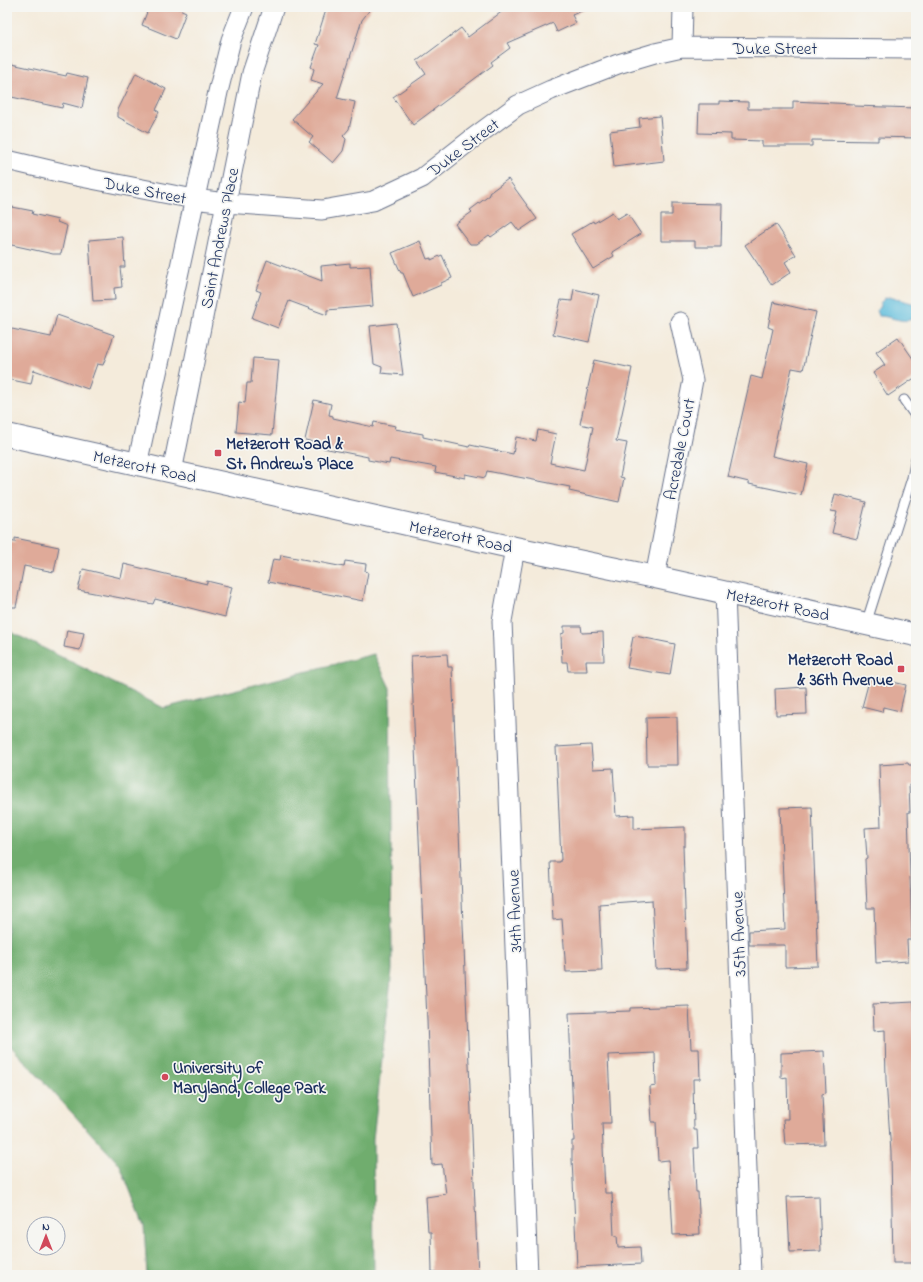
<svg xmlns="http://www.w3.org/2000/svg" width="923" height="1282" font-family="'Indie Flower',sans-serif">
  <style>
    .forest { fill: #6fad6e; stroke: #456e66 }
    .water { fill: #5ebddc; stroke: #3c769d }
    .building { fill: #dfaa99 }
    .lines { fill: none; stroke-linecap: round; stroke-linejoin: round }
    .service-casing { stroke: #67718a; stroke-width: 11 }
    .minor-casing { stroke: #67718a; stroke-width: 21 }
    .tertiary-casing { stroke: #67718a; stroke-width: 24 }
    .service { stroke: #fff; stroke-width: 9 }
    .minor { stroke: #fff; stroke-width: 19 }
    .tertiary { stroke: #fff; stroke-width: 22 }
    .poi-dot { fill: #d1495b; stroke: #f6f6f2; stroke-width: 1.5 }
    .labels { text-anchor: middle; stroke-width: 3.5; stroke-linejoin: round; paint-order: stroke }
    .street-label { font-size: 17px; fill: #1b2f5e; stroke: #f6f6f2 }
    .poi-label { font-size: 17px; font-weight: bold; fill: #1b2f5e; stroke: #f6f6f2; text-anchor: start }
  </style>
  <rect width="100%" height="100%" fill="#f6f6f2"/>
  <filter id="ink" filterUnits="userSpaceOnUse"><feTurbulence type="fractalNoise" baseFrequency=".025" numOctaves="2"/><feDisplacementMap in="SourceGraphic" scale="8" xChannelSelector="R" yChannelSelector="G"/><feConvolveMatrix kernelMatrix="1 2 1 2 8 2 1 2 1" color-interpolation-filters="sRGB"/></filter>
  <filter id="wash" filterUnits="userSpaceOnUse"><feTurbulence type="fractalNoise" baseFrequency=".012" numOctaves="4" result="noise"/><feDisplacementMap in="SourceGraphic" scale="16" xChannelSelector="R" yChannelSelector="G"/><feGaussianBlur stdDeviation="0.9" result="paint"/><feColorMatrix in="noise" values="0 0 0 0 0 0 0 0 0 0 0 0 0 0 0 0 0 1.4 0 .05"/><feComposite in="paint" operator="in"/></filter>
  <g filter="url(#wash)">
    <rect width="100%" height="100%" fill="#f4ebdb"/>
    <path class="forest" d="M7,630l157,78 210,-54 16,34 2,282 -19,169 1,136h-227l-3,-49 -24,-61 -113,-123z"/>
    <path class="water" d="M889,297l23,6 4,3v10c-10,10 -24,0 -37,0l-2,-6 3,-4v-3l5,-5z"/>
    <g id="blocks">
      <path class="building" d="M149,7h26l11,5 -10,27 -34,-14z
        M327,7h45l-10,13 -25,78 18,4 -6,27 -6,7 3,3 -3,12 -10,12 -24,-21 4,-5 -21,-18 31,-35 -12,-4 3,-11 -3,-2 8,-22 -4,-1z
        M508,7h83l-19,8 4,8 -19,9 -4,-9 -46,20 3,5 -19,14 2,3 -80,60 -20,-28 33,-23 -9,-13 44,-33 7,9z
        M7,63l59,13 1,-3 21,5 -6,30 -19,-5 -1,5 -55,-12z
        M136,73l30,16 -10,21 3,2 -11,21 -30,-16v-7z
        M719,101l29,1v7h45v-8l61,3v2l62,2v30l-38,-1v4l-66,-1v6h-50v-5l-31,-1v-6l-33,-1 1,-29h20z
        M660,116l4,45 -50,6 -4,-36 30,-4 -1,-9z
        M508,179l29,40 -18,12 -7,-9 -21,15 -2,-2 -12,9h-7l-15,-20 17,-12 -2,-2 20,-15 -1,-2z
        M672,203l50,1 -1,43h-26v-6h-34v-26h11z
        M7,206l26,5 -1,3 26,6 -1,2 10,4 -6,28h-8l-46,-10z
        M612,212l5,7 10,-6 14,21 -29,18 2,4 -21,13 -22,-35 22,-13 1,2z
        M776,224l20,31 -11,7 6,10 -19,13 -27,-40z
        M123,237l2,30h-5l2,20 -8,1 1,12 -22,1 -4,-61z
        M420,241l7,18 4,-1v2l11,-5 10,23 -11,5v2l-28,12 -10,-24h-2l-9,-20z
        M267,260l55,21 -1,-15 29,-3v4l20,-1 3,40 -46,4v5l-38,-14 -11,27 -26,-10 9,-26 -5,-2z
        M574,289l25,6 -10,47 -36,-8 8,-34 11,1z
        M773,302l43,10 -13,58 -11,-2 -20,88 36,8 -7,31 -52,-11v-2l-21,-5 23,-101 11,3 11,-50 -5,-2z
        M57,315l57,20 -11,30 -6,-1 -9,25 -54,-19 -3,14 -24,-5v-51l44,9z
        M396,323l7,52 -22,-2 1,-6 -8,-3 -4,-38z
        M898,337l18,26v14l-28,19 -15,-23 12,-8 -9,-13z
        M253,358l26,2 -7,75 -36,-3 3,-30 6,1 2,-20h4z
        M594,360l38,8 -16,73 11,2 -7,34 4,1 -5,24 -50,-11 1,-4 -83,-16 -2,7 -20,-4v4l-30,-6 1,-5 -46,-8 -1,5 -21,-4v-3l-45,-9 1,-4 -19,-4 9,-40 17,4 -2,11 4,1v2l40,9 1,-5 22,4 -1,3 28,5v3l46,10 1,-2 43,9 3,-17 20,4 2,-11 18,4 -6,29 34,7 9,-43 -13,-3z
        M835,494l31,8 -9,37 -25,-6 5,-21 -6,-1z
        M15,538l44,9 -5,25 -30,-6 -8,41h-9v-66l8,1z
        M281,555l63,12 1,-6 21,3 -1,7 3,1 -5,29 -95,-19 5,-23 7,1z
        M124,564l83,20v-3l25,6 -7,30 -70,-18 -2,5 -75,-14 5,-21 38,9z
        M564,626h17l1,7 21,-1 1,29h-18l1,10h-19l-1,-9h-5l-1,-28 3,-1z
        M67,630l17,3 -4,17 -16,-3z
        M635,636l40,8 -5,31 -43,-7 6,-31h2z
        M447,654l1,13h4l26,608h-42v-3h-4l-1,-40h-3l-2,-35 20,-3 -4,-30 -10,1 -5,-145 -16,-364z
        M870,677l36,8 -6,26 -17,-4 -1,5 -20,-5z
        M806,687l1,27 -31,1 -1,-26z
        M677,717l1,48h-31l-1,-47z
        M591,745l2,24 20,-1 3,48 18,-1v14l51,-2v19h-2l4,122 -31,1 -4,-69 -53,4 3,67 -36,1 -4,-53 -9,1 -3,-58h10v-2h1l-5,-113z
        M908,763l1,2h5l1,20h-6l1,27h-2l4,128h-5l1,21 -32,2 -2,-55h-7l-2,-49 2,-1 -2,-30 16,-1 -2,-62z
        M812,807l6,159 -33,1v-22h-36v-14l36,-2 -5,-121z
        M914,1002l2,44v217h-23l-2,-110 -5,-73 -1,-50 -11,1 -1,-27z
        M689,1006l2,43h8l1,30h-7l1,51h3l1,18h-4l2,44h2l2,42 -27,1 -4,-75 -11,1 -2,-39h-4l-2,-35 6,-1 -1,-33 -47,2 3,68h-9l3,70h7l2,43h3l1,12 22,-1 1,17 -64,3 -5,-108v-18h2l-5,-128 61,-2v-3z
        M824,1051l2,42 -4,1 2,50 -39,1 -2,-26h5l-1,-42 -6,1v-25z
        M819,1196l2,55 -31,1 -3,-55z"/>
    </g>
  </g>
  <g filter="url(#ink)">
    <use href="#blocks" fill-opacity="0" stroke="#67718a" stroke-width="1"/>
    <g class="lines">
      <g class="service-casing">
        <path id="service" d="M904,400l12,17
          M866,624l46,-146 4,-20"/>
      </g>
      <g class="minor-casing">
        <path id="minor" d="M682,47l1,-40
          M7,160l64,15 123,24 32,4 96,7 51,-9 49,-23 50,-39 46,-34 33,-15 67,-26 37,-11 27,-6 234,2
          M137,465l81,-373 13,-52 13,-33
          M172,472l80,-399 22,-66
          M515,548l-13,73 26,654
          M655,577l38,-197 -13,-58
          M725,593l26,682"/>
      </g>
      <g class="tertiary-casing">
        <path id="tertiary" d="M7,435l508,113 140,29 261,58"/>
      </g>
      <use href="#service" class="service"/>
      <use href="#minor" class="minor"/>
      <use href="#tertiary" class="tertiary"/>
    </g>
  </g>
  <g class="poi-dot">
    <rect x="214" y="449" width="8" height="8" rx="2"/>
    <rect x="897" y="665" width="8" height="8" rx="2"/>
    <circle cx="165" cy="1077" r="4"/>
  </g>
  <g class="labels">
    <g class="street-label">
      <text x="775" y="54">Duke Street</text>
      <text transform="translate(463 147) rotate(-37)" y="6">Duke Street</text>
      <text transform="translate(145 190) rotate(11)" y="6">Duke Street</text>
      <text transform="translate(219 238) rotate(-79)" y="6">Saint Andrews Place</text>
      <text transform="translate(679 449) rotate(-79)" y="6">Acredale Court</text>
      <text transform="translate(145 466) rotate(12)" y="6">Metzerott Road</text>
      <text transform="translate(461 536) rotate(12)" y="6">Metzerott Road</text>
      <text transform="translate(778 604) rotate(12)" y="6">Metzerott Road</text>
      <text transform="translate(514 911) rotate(-92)" y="6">34th Avenue</text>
      <text transform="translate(738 934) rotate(-92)" y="6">35th Avenue</text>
    </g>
    <g class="poi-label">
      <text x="226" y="449">Metzerott Road &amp;<tspan x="226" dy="20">St. Andrew's Place</tspan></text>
      <text x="893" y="665" text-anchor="end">Metzerott Road<tspan x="893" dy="20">&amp; 36th Avenue</tspan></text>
      <text x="173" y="1073">University of<tspan x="173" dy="20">Maryland, College Park</tspan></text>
    </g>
  </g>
  <rect width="923" height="1282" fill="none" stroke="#f6f6f2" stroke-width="24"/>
  <g transform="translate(46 1236)"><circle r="19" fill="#f6f6f2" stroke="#9ea6b7"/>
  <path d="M0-3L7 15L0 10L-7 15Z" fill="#d1495b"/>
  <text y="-6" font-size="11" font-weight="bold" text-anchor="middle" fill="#1b2f5e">N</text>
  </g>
</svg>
